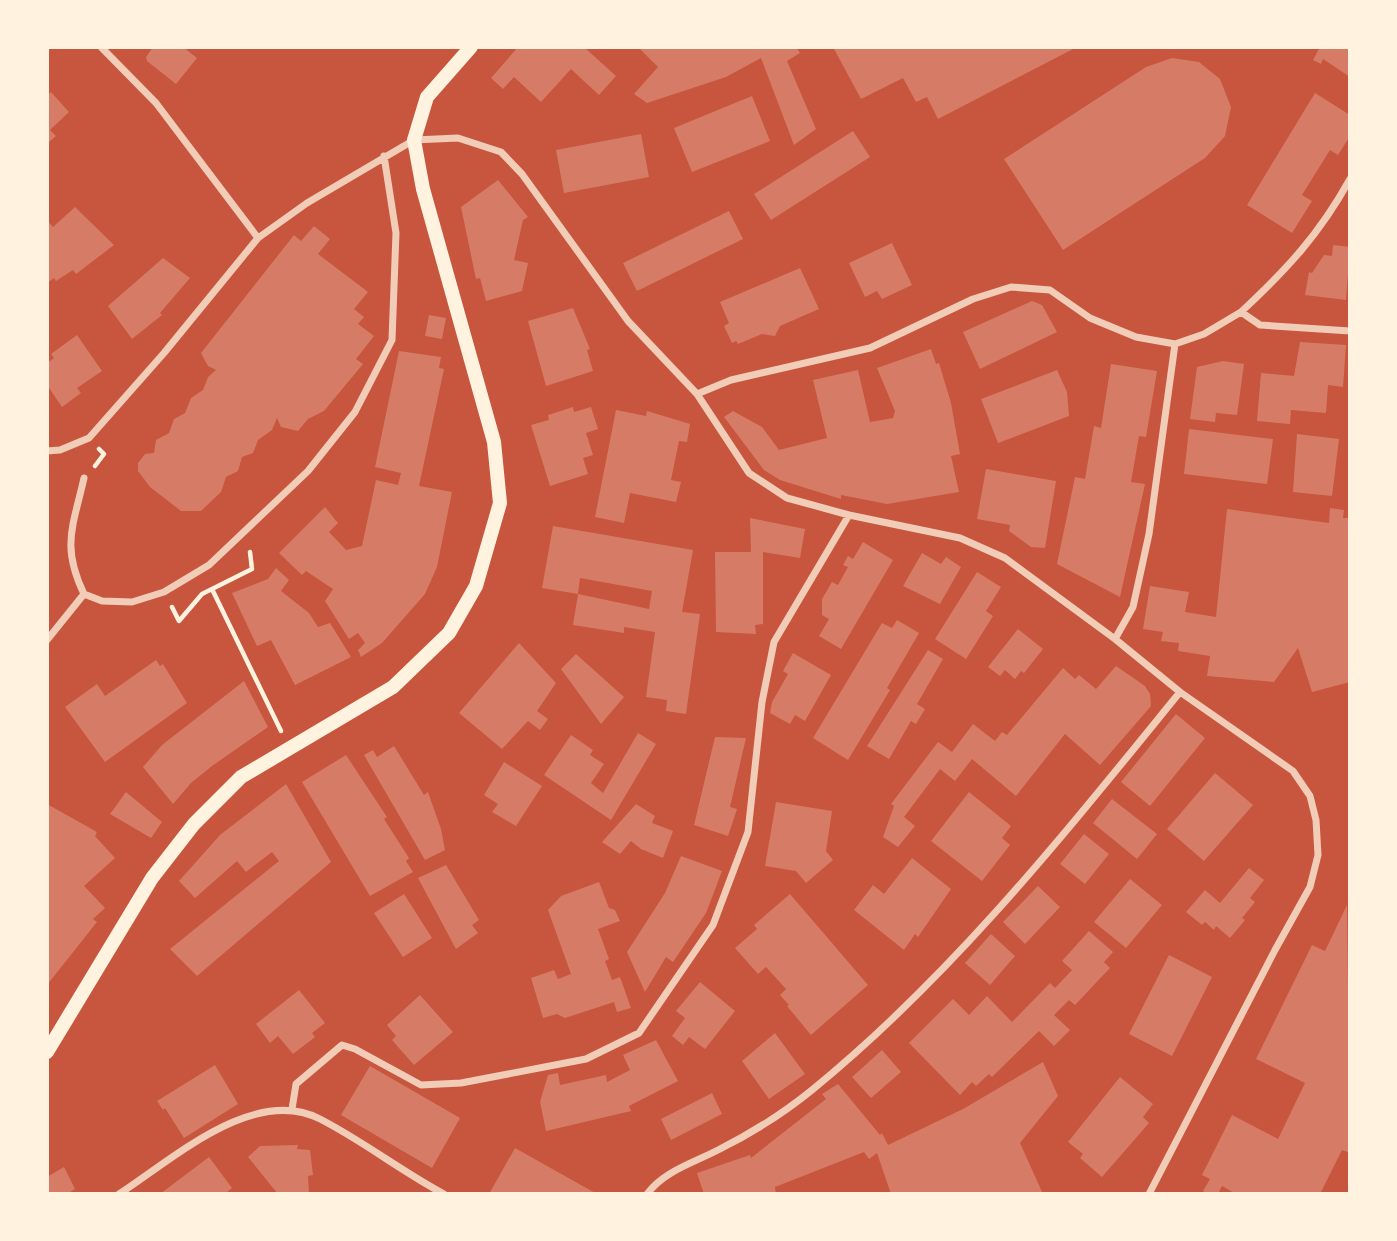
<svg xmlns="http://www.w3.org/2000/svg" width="1397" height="1241" font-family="'Sofia Sans Condensed',sans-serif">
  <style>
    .building { fill: #d67c66 }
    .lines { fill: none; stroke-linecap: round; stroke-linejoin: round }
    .path { stroke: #fff3e0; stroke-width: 4.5 }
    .minor { stroke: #f1ccb7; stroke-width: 7 }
    .secondary { stroke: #fff3e0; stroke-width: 14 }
  </style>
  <rect width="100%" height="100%" fill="#c8553d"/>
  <path class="building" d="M153,47h30l14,11 -21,26 -29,-23 -1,-4z
    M518,47h66l32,29 -17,19 -28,-26 -30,33 -27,-25 -11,12 -12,-11z
    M638,47h158l4,6 -13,8 29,68 -22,16 -33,-87 -35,19 -79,26 -13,-9 24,-27z
    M833,47h244l-139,72 -11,-22 -11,5 -13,-24 -42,21z
    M1320,47h30v30l-27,-18 -2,5 -8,-4z
    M1172,58l27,4 21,17 11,28 -6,29 -20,22 -142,92 -59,-91 142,-92z
    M51,92l18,20 -19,18 6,6 -9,8v-48z
    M1315,93l35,22v21l-12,19 -8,-5 -28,45 10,6 -20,32 -45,-28z
    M752,96l18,45 -78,31 -18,-44z
    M853,131l17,26 -99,63 -17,-26z
    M641,134l8,43 -85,16 -8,-43z
    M498,180l30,37 -5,3 -9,40 14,3 -6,28 -36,10 -6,-23 -4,1 -15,-72z
    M75,207l39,38 -38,29 -3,-4 -17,11 -2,-3 -7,5v-63l6,7z
    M729,211l14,28 -106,52 -14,-28z
    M314,226l16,13 -12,15 50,38 -14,17 10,8 -6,7 16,12 -18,23 7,5 -39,47 -16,8 -10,12 -17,-4 -4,-9 -5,12 -14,10 -5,13 -11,4 -4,14 -12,6 -5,15 -20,19h-20l-31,-24 -12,-16v-8l7,-9 9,-1 2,-13 13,-7 5,-14 11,-6 6,-15 12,-8 5,-13 8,-7 -8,-4 -7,-13 93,-118 7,6z
    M892,243l20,42 -30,14 -5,-8 -12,6 -16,-34z
    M1333,245l17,2 -4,53 -41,-5 4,-23 3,1 12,-18 8,1z
    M163,258l27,20 -30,35 2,2 -30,24 -24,-33z
    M800,268l19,41 -39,17 -5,10 -13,-2 -24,10 -2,-3 -4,2 -8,-17 5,-3 -9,-21z
    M1032,301l10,4 15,27 -77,37 -17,-37z
    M573,308l17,41 -3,1 6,21 -47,15 -18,-65z
    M429,315l17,3 -4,21 -17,-3z
    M77,335l25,36 -25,17 4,5 -19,14 -15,-22v-22l7,-5 -3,-4z
    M1300,342l46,3 -3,42 -15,-2 -2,28 -35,-3 -1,14 -33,-3 4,-48 33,3z
    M931,349l5,15 3,-1 12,40 9,51 -9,2 8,36 -72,12 -46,-9v4l-61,-19 -16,-10 -40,-53 9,-6 29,16 17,23 48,-12 -14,-58 45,-10 12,52 23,-4 2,-7 -18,-43z
    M399,351l42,6 -2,11 5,1 -25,117 33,6 -15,75 -12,27 -43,49 -21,14 -3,-7 7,-7 -7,-10 -9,6 -24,-38 8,-12 -27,-18 -4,4 -23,-22 46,-46 13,16 -9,9 17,18 16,-4 14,-66 22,5 3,-12 -26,-6z
    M1223,361l21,3 -7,51 -21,-2 -1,9 -25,-3 7,-52z
    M1111,364l46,7 -11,66 -7,-1 -8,46 14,2 -25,113 -63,-33 18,-87 10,2 9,-53 7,2z
    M1057,370l10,22 2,24 -71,27 -17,-44z
    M573,407l1,5 17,-5 7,22 -12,4 7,22 -10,3 5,16 -38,12 -19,-61 18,-5 -1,-5z
    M616,410l30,6 1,-5 43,13 -3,18 -8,-1 -8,39 10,2 -5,20 -46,-9 -6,30 -29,-6z
    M1189,429l84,10 -6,45 -83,-10z
    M1297,434l42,5 -7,57 -39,-4z
    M986,469l70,12 -11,67 -14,-1 -22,-16 1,-6 -33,-6z
    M1330,508l14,2 -1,8h7v164l-38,10 -14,-44 -24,34 -67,-6 3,-20 -32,-5 1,-8 -18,-2 2,-9 -20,-3 7,-43 39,6 -4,20 31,5 11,-108 102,14z
    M750,518l55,11 -5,29 -37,-6v72l-8,1 1,9 -40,-2 -1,-80h36z
    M553,526l140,24 -11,62 18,2 -14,100 -20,-3 1,-11 -21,-3 9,-65 -31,-5v6l-51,-8 5,-31 71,15 3,-18 -72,-13 -2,16 -36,-6z
    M863,542l30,18 -52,89 -22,-13 10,-17 -7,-4v-16l10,-17 6,3 10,-18 -5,-2 5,-9 5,3z
    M922,553l19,11 5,-7 15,10 -21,37 -37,-18z
    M276,568l13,12 -8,11 28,22 9,14 12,-4 21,34 -56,28 -24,-45 -14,6 -25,-53 36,-14z
    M977,572l24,15 -15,24 7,5 -27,43 -31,-20z
    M897,620l22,13 -32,55 3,2 -42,70 -35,-22 69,-115 10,5z
    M1018,629l25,20 -19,24 -3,-2 -6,8 -10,-9 -5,6 -12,-9z
    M519,643l37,40 -19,28 11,8 -8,11 -12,-9 -26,28 -43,-36z
    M928,650l15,9 -26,45 8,5 -9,15 -5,-3 -22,38 -22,-13z
    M793,653l38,22 -26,46 -10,-6 -5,9 -20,-11 2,-11 16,-28 -5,-3z
    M576,654l48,43 -23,27 -40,-55z
    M156,660l4,6 3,-2 24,39 -82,59 -40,-55 32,-23 8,12z
    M1116,666l29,20 5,8 1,12 -51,59 -35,-31 -49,62 -44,-37 -17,22 -15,-12 -36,48 11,9 -17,21 -15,-10 11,-31 -3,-2 47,-62 14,10 21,-28 22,17 7,-9 5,3 56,-67 12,11 4,-4 17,14z
    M244,681l24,46 -56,39 -21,17 -18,21 -30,-37 19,-22z
    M1176,714l29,24 -55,68 -29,-24z
    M638,733l18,11 -45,76 -67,-45 27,-40 22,15 -3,5 14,9 -13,19 12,10z
    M715,737l31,1 -16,69 7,2 -9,27 -34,-11z
    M394,746l30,49 4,-3 13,37 4,21 -20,10 -61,-105 9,-5 4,7z
    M346,755l41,62 -3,2 25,39 -3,3 7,11 -43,24 -68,-114z
    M504,762l38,24 -26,40 -24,-14 6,-8 -14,-9z
    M1215,773l38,32 -49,56 -37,-32z
    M286,784l45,78 -134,114 -27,-27 109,-88 -7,-9 -26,20 -9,-11 -42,37 -16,-17 41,-46z
    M126,792l36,30 -11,16 -41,-24z
    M969,792l42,34 -9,12 8,7 -28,36 -51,-40z
    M1112,799l45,35 -20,25 -44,-36z
    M776,802l56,9 -6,40 7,9 -27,23 -10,-12 -31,-5z
    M47,804l50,28 -2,4 20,22 -31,28 21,22 -12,11 4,3 -50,63z
    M636,804l19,12 -3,7 21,8 -10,27 -22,-9 -10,-8 -11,13 -18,-12z
    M1084,834l25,20 -24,30 -25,-20z
    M681,856l41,15 -16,42 -33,49 -7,-5 -21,35 -18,-40 38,-59z
    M912,858l39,31 -33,48 -3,-3 -11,16 -50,-40 19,-25 11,9z
    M446,865l33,55 -7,5 6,8 -22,16 -38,-71z
    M1249,868l15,12 -14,18 5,4 -13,16 3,2 -15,18 -14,-12 -2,4 -9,-8 -3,3 -16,-13 19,-22 15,13z
    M1130,879l32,26 -36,43 -32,-26z
    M599,882l10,26 6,2 5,11 -22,8 11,30 -4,2 7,19 8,-3 11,31 -14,4 -3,-10 -49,16 -8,-4 -14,4 -12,-40 23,-8 4,9 13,-5 -23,-64 13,-14z
    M1038,886l22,21 -35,37 -22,-22z
    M404,894l28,44 -29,19 -29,-44z
    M790,894l78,91 -57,50 -24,-29 2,-1 -9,-10 6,-6 -20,-22 -8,7 -23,-26 22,-19 -3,-4z
    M1347,905l3,248 -8,-3 -22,44h-84l-14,-8 -4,8h-11l-4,-3 7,-12 -8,-4 30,-60 46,24 27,-56 -49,-24 56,-114 13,6z
    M1089,931l24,21 -9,10 6,6 -35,37 -6,-5 -15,15 16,15 -16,16 -15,-15 -47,46 -3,-3 -13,12 -4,-4 -12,13 -51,-52 44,-44 16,16 18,-19 25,26 38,-39 5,5 17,-18 -10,-9z
    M991,934l24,22 -25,29 -25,-22z
    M1169,955l43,22 -40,79 -43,-22z
    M700,982l35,29 -30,38 -16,-12 -6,8 -11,-9 13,-18 -9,-7z
    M299,990l26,33 -13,10 3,4 -22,17 -15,-18 -8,7 -14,-19z
    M420,995l33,37 -39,33 -22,-25 4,-4 -9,-11z
    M775,1033l30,41 -36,25 -27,-38z
    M656,1040l22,41 -49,25 2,5 -85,20 -6,-29 8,-27 10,-2 2,12 46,-10 1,7 23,-12 -7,-15z
    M882,1050l19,22 -30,26 -19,-21z
    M1043,1062l15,34 -38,47 23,51h-152l-14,-41 -8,6 -5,-7 -89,35 1,7h-72l-7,-21 53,-18 1,3 75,-59 -4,-5 16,-10 42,51 2,-2 6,12 75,-36z
    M215,1065l23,39 -54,34 -19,-30 -2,2 -6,-9z
    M370,1066l90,52 -28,50 -91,-53z
    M1120,1077l33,27 -10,13 6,6 -47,54 -22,-19 3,-4 -15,-12z
    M712,1093l10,21 -51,26 -10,-21z
    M298,1145l-1,4 13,1 3,25 -5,1 1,18h-31l-30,-37 12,-11z
    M515,1148l82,46h-108z
    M209,1157l23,31 -7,6h-65z
    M64,1167l11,22 -8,5h-20v-17z"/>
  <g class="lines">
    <path class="path" d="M95,466l9,-12 -5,-5
      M212,589l40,-20 -2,-17
      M172,607l7,14 23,-27 10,-5 69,142"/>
    <path class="minor" d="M101,47l55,56 102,135
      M1241,312c46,-43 78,-77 109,-133
      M697,394l34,-14 139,-32 103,-49 38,-12 39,3 40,28 46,19 39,7 29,-10 37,-22 19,13 90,6
      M47,451l13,-1 29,-12 75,-85 94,-115 49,-35 107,-63 44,-2 43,14 21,22 106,147 69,73 52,79 38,25 62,17 111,23 45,20 110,81 65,53 113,79 17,25 6,24 2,35 -8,32 -35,63 -126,244
      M84,478c-11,49 -23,68 0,116l18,7 30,1 32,-10 45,-27 99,-94 47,-59 37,-72 4,-107 -12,-77
      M1115,639l18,-32 16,-73 26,-190
      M47,640l37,-46
      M292,1109l4,-25 46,-39 13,4 66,36 40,-2 125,-24 53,-26 74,-108 35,-93 14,-130 12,-60 75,-127
      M119,1194c54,-35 135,-109 201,-75 43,22 81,52 124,75
      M647,1194c17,-23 46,-31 71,-44 32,-16 67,-38 94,-60 141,-115 254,-258 368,-398"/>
    <path class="secondary" d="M47,1052l105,-174 42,-54 47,-47 152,-90 56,-54 27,-47 24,-83 -6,-61 -71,-253 -9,-49 13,-43 44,-50"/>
  </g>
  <rect width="1397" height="1241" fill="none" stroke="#fff3e0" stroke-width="98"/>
</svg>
